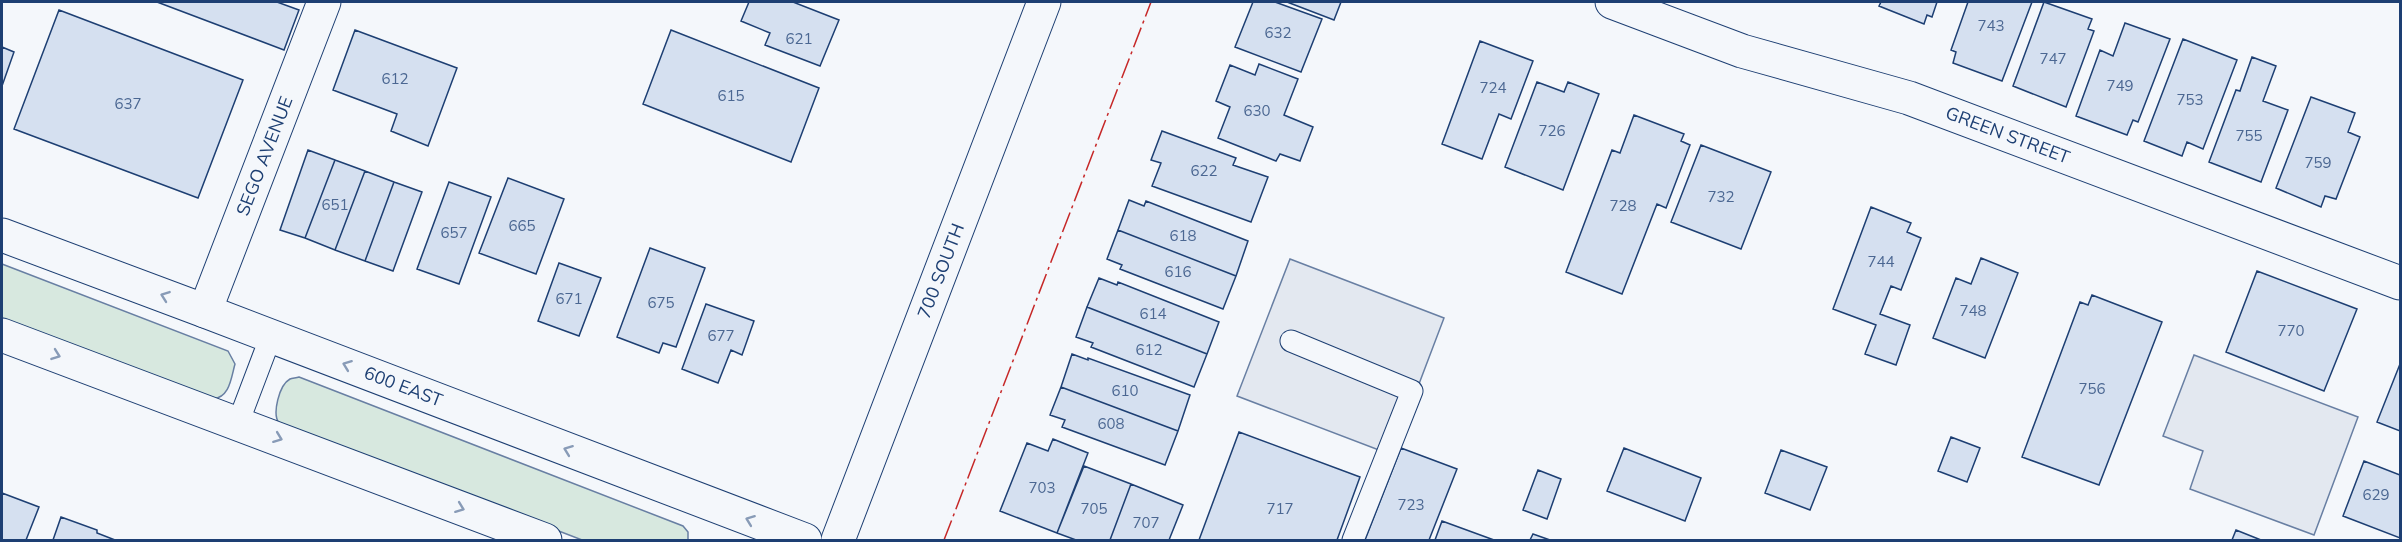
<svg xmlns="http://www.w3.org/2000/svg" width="2402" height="542" font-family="Mulish,sans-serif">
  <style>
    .green { fill: #d7e8df; stroke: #687fa3; stroke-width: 1.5 }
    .parking { fill: #e3e8f0; stroke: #687fa3; stroke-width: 1.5 }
    .building { fill: #d5e0f0; stroke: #1d3f73; stroke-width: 1.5 }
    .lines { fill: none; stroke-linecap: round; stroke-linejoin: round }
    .service-casing { stroke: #1d3f73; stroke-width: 23 }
    .minor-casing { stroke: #1d3f73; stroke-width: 35 }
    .service { stroke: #f4f7fb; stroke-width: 21 }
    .minor { stroke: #f4f7fb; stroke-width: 33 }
    .power { stroke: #c62828; stroke-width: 1.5; stroke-dasharray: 21 4.5 3 4.5; stroke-linecap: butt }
    .oneway { stroke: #889bb7 }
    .labels { text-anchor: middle; stroke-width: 4.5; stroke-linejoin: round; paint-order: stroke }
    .number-label { font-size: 15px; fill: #4b6792 }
    .street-label { font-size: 18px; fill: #1d3f73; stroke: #f4f7fb }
  </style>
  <rect width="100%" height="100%" fill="#f4f7fb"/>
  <path class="green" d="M2,264l226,87 7,13c-4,14 -5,33 -22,35l-211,-81z
    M299,377l384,149 5,6v8h-106l-303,-117c-7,-9 0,-38 11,-44 2,-1 6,-1 9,-2z"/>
  <path class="parking" d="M1290,259l154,59 -52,137 -155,-59z
    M2194,355l164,62 -44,118 -124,-46 13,-38 -40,-15z"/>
  <path class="building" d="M157,2h120l22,8 -15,40z
    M749,2h44l46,18 -19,46 -55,-21 5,-12 -29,-12z
    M1253,2h22l47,17 -21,53 -66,-25z
    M1287,2h54l-7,18z
    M1881,2h56l-5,15 -5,-2 -3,9 -45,-18z
    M1968,2h64l-30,79 -49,-18 3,-11 -5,-2z
    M2044,2l48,17 -4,10 6,2 -28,76 -53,-21z
    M59,10l184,70 -45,118 -184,-69z
    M2125,23l45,16 -32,83 -5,-2 -6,15 -51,-19 24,-66 13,6z
    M355,30l102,38 -29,78 -37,-15 6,-17 -64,-24z
    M671,30l148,58 -28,74 -148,-58z
    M2183,39l54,21 -34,89 -16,-7 -5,14 -38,-15z
    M1480,41l53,20 -22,58 -12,-5 -17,45 -40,-15z
    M2,47l12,5 -12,34z
    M2252,57l24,9 -13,35 25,9 -27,72 -52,-20 27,-72 4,1z
    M1259,64l39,15 -14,36 29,12 -13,34 -20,-7 -4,7 -58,-23 12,-31 -14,-6 14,-36 25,10z
    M1537,82l27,10 4,-10 31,12 -36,96 -58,-23z
    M2311,97l44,16 -7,19 12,5 -24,62 -11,-3 -4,11 -45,-19z
    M1634,115l50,19 -3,7 9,4 -24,63 -9,-4 -35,90 -56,-22 46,-122 8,3z
    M1162,131l74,27 -3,7 35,12 -17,45 -99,-36 9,-23 -10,-3z
    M1701,145l70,27 -30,77 -70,-27z
    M308,150l27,10 -30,78 -25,-8z
    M335,160l30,11 -30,79 -30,-12z
    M365,171l29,11 -29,79 -30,-11z
    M508,178l56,21 -28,75 -57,-21z
    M394,182l28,10 -29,79 -28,-10z
    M449,182l42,15 -32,87 -42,-15z
    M1129,200l15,6 2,-5 102,40 -12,35 -118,-46z
    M1871,207l40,16 -4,9 14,6 -20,52 -10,-4 -11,28 30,11 -14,40 -31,-11 11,-29 -43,-16z
    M1118,230l118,46 -13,33 -103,-40 2,-4 -15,-6z
    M650,248l55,20 -29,79 -13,-4 -4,10 -42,-16z
    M1981,258l37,15 -33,85 -52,-20 23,-60 15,6z
    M559,263l42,15 -22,58 -41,-15z
    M2257,271l100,38 -33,82 -98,-39z
    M1099,278l18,7 1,-3 101,40 -12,32 -120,-47z
    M2092,295l70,27 -63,163 -77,-28 58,-155 8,3z
    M706,304l48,17 -12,34 -11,-5 -13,33 -36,-14z
    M1087,307l120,47 -13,33 -103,-40 2,-4 -17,-6z
    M1072,354l16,6v-2l102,37 -12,36 -117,-44z
    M2400,364v67l-23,-9z
    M1061,387l117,44 -13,34 -103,-38 3,-7 -15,-5z
    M1239,432l121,45 -23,63h-138z
    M1951,437l29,11 -13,34 -29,-11z
    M1053,439l35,14 -31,80 -57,-22 27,-68 21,8z
    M1401,448l56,21 -28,71h-64z
    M1624,448l77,30 -16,43 -78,-30z
    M1781,450l46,17 -17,43 -45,-17z
    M2364,461l36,14v63l-57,-22z
    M1084,466l47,18 -21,56h-34l-19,-7z
    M1538,470l23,9 -14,40 -24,-9z
    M1131,484l52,21 -14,35h-59z
    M2,493l37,14 -13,33h-24z
    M61,517l36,13v3l18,7h-62z
    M1442,521l52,19h-59z
    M2236,530l25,10h-29z
    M1533,534l17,6h-20z"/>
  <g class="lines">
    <g class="service-casing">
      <path id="service" d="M1291,341l121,50 -59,149
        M238,423l33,-87"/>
    </g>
    <g class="minor-casing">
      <g id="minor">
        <path id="s1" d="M1612,2l130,49 167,47 491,185"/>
        <path id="s2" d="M2,235l203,76 600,229"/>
        <path id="s3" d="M205,311l119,-309"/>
        <path d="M2,335l543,205"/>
        <path id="s4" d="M838,540l206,-538"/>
      </g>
    </g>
    <use href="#service" class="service"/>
    <use href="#minor" class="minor"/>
    <path class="power" d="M944,540l207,-538"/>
  </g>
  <defs><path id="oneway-chevron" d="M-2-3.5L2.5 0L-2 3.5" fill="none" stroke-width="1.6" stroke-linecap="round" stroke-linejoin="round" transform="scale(1.5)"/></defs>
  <g class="oneway">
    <use href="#oneway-chevron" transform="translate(165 296) rotate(-160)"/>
    <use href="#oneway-chevron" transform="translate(56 355) rotate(20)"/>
    <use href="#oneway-chevron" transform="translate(347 365) rotate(-159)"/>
    <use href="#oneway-chevron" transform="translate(278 438) rotate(21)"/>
    <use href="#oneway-chevron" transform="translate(568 450) rotate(-159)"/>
    <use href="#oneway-chevron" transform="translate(460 508) rotate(21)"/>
    <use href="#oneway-chevron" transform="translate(750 520) rotate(-159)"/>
  </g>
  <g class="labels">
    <g class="number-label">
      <text x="1991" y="31">743</text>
      <text x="1278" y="38">632</text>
      <text x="799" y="44">621</text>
      <text x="2053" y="64">747</text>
      <text x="395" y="84">612</text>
      <text x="2120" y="91">749</text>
      <text x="1493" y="93">724</text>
      <text x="731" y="101">615</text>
      <text x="2190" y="105">753</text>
      <text x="128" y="109">637</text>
      <text x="1257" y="116">630</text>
      <text x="1552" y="136">726</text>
      <text x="2249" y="141">755</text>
      <text x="2318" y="168">759</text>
      <text x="1204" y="176">622</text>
      <text x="1721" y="202">732</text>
      <text x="335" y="210">651</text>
      <text x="1623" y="211">728</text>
      <text x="522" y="231">665</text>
      <text x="454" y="238">657</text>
      <text x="1183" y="241">618</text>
      <text x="1881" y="267">744</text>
      <text x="1178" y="277">616</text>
      <text x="569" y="304">671</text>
      <text x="661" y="308">675</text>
      <text x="1973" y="316">748</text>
      <text x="1153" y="319">614</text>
      <text x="2291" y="336">770</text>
      <text x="721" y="341">677</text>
      <text x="1149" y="355">612</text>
      <text x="2092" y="394">756</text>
      <text x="1125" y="396">610</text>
      <text x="1111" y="429">608</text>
      <text x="1042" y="493">703</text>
      <text x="2376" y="500">629</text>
      <text x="1411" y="510">723</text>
      <text x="1094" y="514">705</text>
      <text x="1280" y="514">717</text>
      <text x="1146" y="528">707</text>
    </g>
    <g class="street-label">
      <text dy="6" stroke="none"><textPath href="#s1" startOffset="418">GREEN STREET</textPath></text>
      <text dy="6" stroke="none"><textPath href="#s3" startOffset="166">SEGO AVENUE</textPath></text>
      <text dy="6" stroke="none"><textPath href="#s4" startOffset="288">700 SOUTH</textPath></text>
      <text dy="6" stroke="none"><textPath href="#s2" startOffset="429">600 EAST</textPath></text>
    </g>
  </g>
  <rect width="2402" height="542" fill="none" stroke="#1d3f73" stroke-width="6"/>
</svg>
